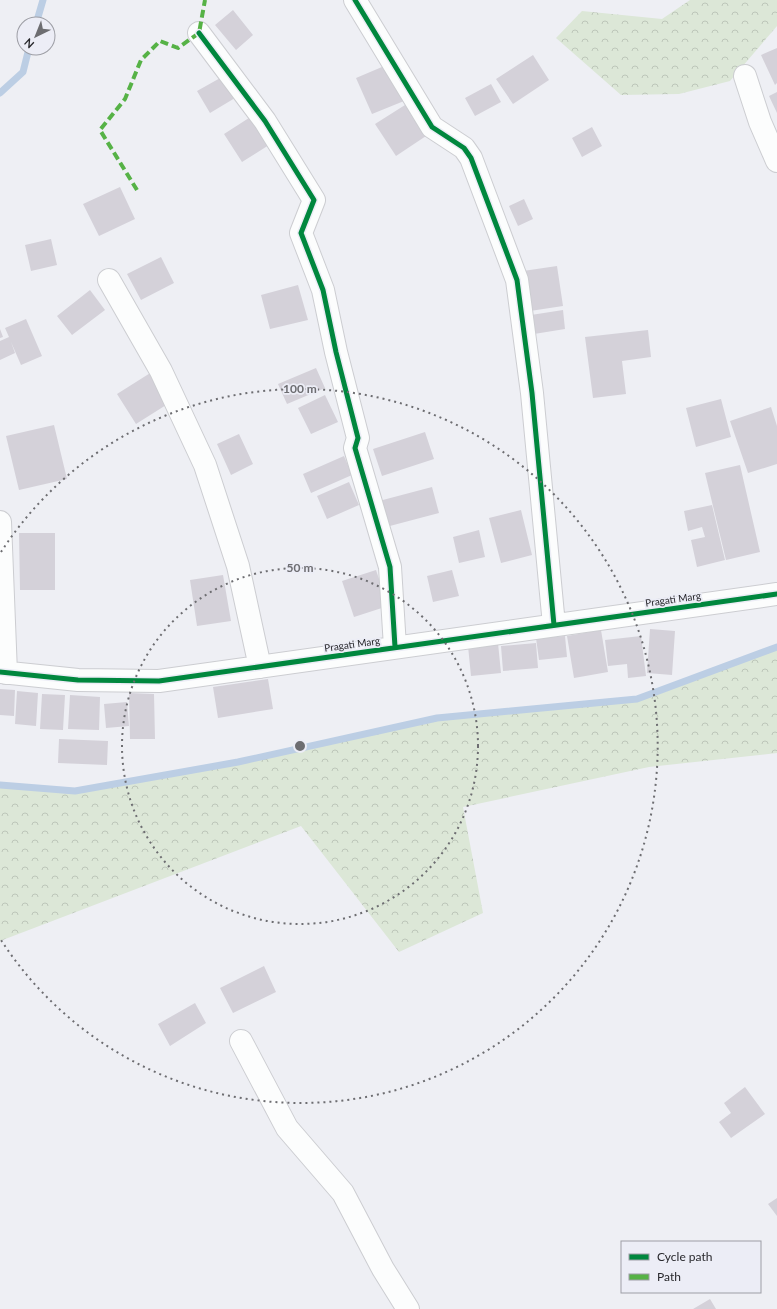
<svg xmlns="http://www.w3.org/2000/svg" width="777" height="1309" font-family="Lato,sans-serif">
  <style>
    .forest { fill: url(#forest-crowns) }
    .lines { fill: none; stroke-linecap: round; stroke-linejoin: round }
    .stream { stroke: #bccee4; stroke-width: 7 }
    .building { fill: #d4d1d9 }
    .street-casing { stroke: #cccdd1; stroke-width: 24 }
    .street { stroke: #fcfdfd; stroke-width: 22 }
    .quiet { stroke: #56b246; stroke-width: 4; stroke-dasharray: 8 4; stroke-linecap: butt }
    .cycleway-casing { stroke: #ecedf6; stroke-width: 8 }
    .cycleway { stroke: #00873e; stroke-width: 5 }
    .ring { fill: none; stroke: #6d6d71; stroke-width: 2; stroke-dasharray: 2 4 }
    .labels { text-anchor: middle; stroke-width: 3.5; stroke-linejoin: round; paint-order: stroke }
    .street-label { font-size: 10px; fill: #27272b; stroke: #ecedf6 }
    .centre { fill: #6d6d71; stroke: #ecedf6; stroke-width: 2 }
    .ring-label { font-size: 12px; text-anchor: middle; font-weight: bold; fill: #6d6d71; stroke: #ecedf6; stroke-width: 3.5; stroke-linejoin: round; paint-order: stroke }
  </style>
  <defs>
    <pattern id="forest-crowns" width="20" height="18" patternUnits="userSpaceOnUse"><rect width="20" height="18" fill="#dce7d7"/><path d="M2 6a3 3 0 1 1 6 0M12 15a3 3 0 1 1 6 0" fill="none" stroke="#bdc6b9"/></pattern>
  </defs>
  <rect width="100%" height="100%" fill="#eeeff4"/>
  <path class="forest" d="M690,0h87v26l-47,55 -51,13 -58,1 -65,-57 26,-27 80,8z
    M777,647v106l-128,14 -186,40 20,106 -84,39 -98,-126 -301,115v-156l75,6 163,-29 199,-44 200,-19z"/>
  <g class="lines">
    <path class="stream" d="M36,24l7,-24
      M0,93l23,-21 6,-24
      M0,785l75,6 163,-29 199,-44 200,-19 140,-52"/>
  </g>
  <path class="building" d="M233,10l20,25 -17,15 -21,-25z
    M777,48v35l-2,2 -14,-30z
    M533,55l16,25 -36,24 -17,-25z
    M389,64l15,37 -32,13 -16,-36z
    M222,77l13,21 -25,15 -13,-22z
    M491,84l10,18 -26,14 -10,-18z
    M777,92v21l-8,-17z
    M405,105l21,31 -30,20 -21,-32z
    M252,116l17,29 -27,17 -18,-28z
    M592,127l10,19 -20,11 -10,-19z
    M120,187l15,32 -36,17 -16,-32z
    M524,199l9,20 -15,7 -9,-20z
    M51,239l6,26 -26,6 -6,-26z
    M161,257l13,26 -33,17 -14,-26z
    M557,266l6,40 -33,5 -7,-40z
    M298,285l10,35 -38,9 -9,-34z
    M90,290l15,20 -33,25 -15,-19z
    M563,310l2,19 -31,5 -3,-19z
    M26,319l16,37 -21,9 -10,-23 4,11 -15,7v-19l9,-4 -4,-9z
    M0,329l3,8 -3,1z
    M648,330l3,27 -29,4 4,33 -33,4 -8,-61z
    M316,368l9,20 -38,16 -9,-20z
    M155,370l19,30 -38,24 -19,-30z
    M325,395l13,27 -27,12 -13,-26z
    M721,399l10,38 -35,10 -10,-39z
    M771,407l6,19v38l-29,9 -18,-52z
    M54,425l13,54 -48,11 -13,-54z
    M425,432l9,27 -52,17 -9,-27z
    M239,434l14,30 -22,11 -14,-31z
    M344,456l8,19 -41,18 -8,-19z
    M740,465l20,87 -34,8 -21,-87z
    M349,482l10,23 -32,14 -10,-23z
    M432,487l7,26 -53,14 -7,-26z
    M712,505l13,55 -28,7 -6,-27 14,-3 -3,-10 -14,4 -4,-20z
    M521,510l11,45 -31,8 -12,-45z
    M479,530l6,27 -26,6 -6,-26z
    M19,533h36v57h-35z
    M376,570l12,36 -34,11 -12,-36z
    M452,570l7,26 -26,6 -6,-26z
    M223,575l8,46 -34,5 -7,-46z
    M650,629l25,2 -3,44 -25,-2z
    M601,630l7,42 -34,6 -7,-42z
    M565,636l2,21 -28,3 -3,-22z
    M641,636l5,40 -18,2 -1,-14 -19,2 -3,-26z
    M498,643l3,30 -30,3 -3,-30z
    M536,643l2,25 -35,3 -2,-25z
    M268,679l5,30 -55,9 -5,-31z
    M0,689l15,1 -1,26 -14,-1z
    M17,691l21,2 -2,33 -21,-2z
    M129,693l25,1 1,45h-25z
    M42,694l23,1 -2,35 -23,-1z
    M70,695l30,2 -1,33 -31,-1z
    M127,702l2,24 -23,2 -2,-24z
    M59,739l49,2 -1,24 -49,-2z
    M264,966l12,26 -43,21 -13,-25z
    M195,1003l11,20 -36,23 -12,-22z
    M745,1087l20,27 -34,24 -12,-16 12,-9 -7,-10z
    M777,1198v18l-9,-12z
    M710,1299l6,10h-23z"/>
  <g class="lines">
    <g class="street-casing">
      <path id="street" d="M355,0l77,127 32,21 7,10 46,122 15,113 22,232
        M199,33l66,88 49,79 -13,33 22,57 13,62 22,86 -3,10 35,119 5,80
        M745,76l15,46 17,39
        M109,280l52,91 44,94 33,101 22,101
        M0,522l6,151
        M0,672l78,8 81,1 618,-87
        M241,1041l46,87 56,65 40,76 25,40"/>
    </g>
    <use href="#street" class="street"/>
    <path class="quiet" d="M137,190l-37,-60 25,-31 16,-39 19,-19 18,7 21,-15 6,-33"/>
    <g class="cycleway-casing">
      <path id="cycleway" d="M355,0l77,127 32,21 7,10 46,122 15,113 22,232
        M199,33l66,88 49,79 -13,33 22,57 13,62 22,86 -3,10 35,119 5,80
        M0,672l78,8 81,1 618,-87"/>
    </g>
    <use href="#cycleway" class="cycleway"/>
  </g>
  <g class="ring">
    <circle cx="300" cy="746" r="178"/>
    <path d="M1 552A357 357 0 1 1 1 940"/>
  </g>
  <g class="labels">
    <g class="street-label">
      <text transform="translate(673 599) rotate(-8)" y="4">Pragati Marg</text>
      <text transform="translate(352 644) rotate(-8)" y="4">Pragati Marg</text>
    </g>
  </g>
  <circle cx="300" cy="746" r="6" class="centre"/>
  <g class="ring-label">
    <text x="300" y="393">100 m</text>
    <text x="300" y="572">50 m</text>
  </g>
  <rect x="621" y="1241" width="140" height="52" fill="#ecedf6" stroke="#9d9ea5"/>
  <rect x="629" y="1254" width="20" height="6" fill="#00873e" stroke="#9d9ea5"/>
  <text x="657" y="1261" font-size="12" fill="#27272b">Cycle path</text>
  <rect x="629" y="1274" width="20" height="6" fill="#56b246" stroke="#9d9ea5"/>
  <text x="657" y="1281" font-size="12" fill="#27272b">Path</text>
  <g transform="translate(36 36) rotate(223)"><circle r="19" fill="#ecedf6" stroke="#9d9ea5"/>
  <path d="M0-3L7 15L0 10L-7 15Z" fill="#6d6d71"/>
  <text y="-6" font-size="11" font-weight="bold" text-anchor="middle" fill="#27272b">N</text>
  </g>
</svg>
